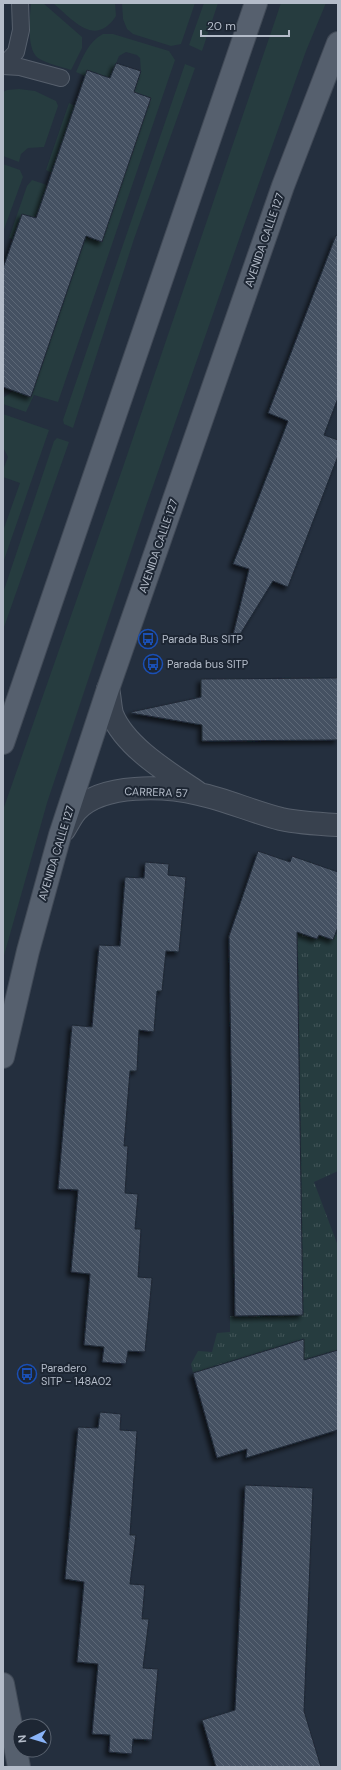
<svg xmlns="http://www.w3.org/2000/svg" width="341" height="1770" font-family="'DM Sans',sans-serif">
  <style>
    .green { fill: #263c3f }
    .park { fill: url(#park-tufts) }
    .building { fill: url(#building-back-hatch); stroke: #1f2835; filter: url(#shadow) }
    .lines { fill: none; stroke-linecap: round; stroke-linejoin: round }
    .service-casing { stroke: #565f6c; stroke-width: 18 }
    .minor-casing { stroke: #565f6c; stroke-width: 24 }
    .primary-casing { stroke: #414a57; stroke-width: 24 }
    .service { stroke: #38414e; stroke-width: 16 }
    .minor { stroke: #38414e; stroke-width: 22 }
    .primary { stroke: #56606e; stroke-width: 22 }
    .labels { text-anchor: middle; stroke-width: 4; stroke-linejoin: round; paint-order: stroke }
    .street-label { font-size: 11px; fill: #b4bcc9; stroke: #1d2633 }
    .poi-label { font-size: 11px; fill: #b4bcc9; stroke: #1d2633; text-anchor: start }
  </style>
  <defs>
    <pattern id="park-tufts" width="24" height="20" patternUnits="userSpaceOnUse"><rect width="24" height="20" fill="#263c3f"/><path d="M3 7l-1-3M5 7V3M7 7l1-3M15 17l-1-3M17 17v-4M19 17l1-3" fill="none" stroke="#435659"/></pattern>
    <pattern id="building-back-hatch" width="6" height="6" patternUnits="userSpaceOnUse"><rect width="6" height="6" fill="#455162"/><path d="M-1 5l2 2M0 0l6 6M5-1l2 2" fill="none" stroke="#5d6877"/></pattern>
    <filter id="shadow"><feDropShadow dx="-3.5" dy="3.5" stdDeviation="2" flood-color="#0009"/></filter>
  </defs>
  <rect width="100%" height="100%" fill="#242f3e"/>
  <path class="green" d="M31,3h12l39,34v11l-11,22c-9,-3 -26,-7 -33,-12 -12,-9 -8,-41 -7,-55z
    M53,3h62l1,13c-21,32 -43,4 -63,-13z
    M122,3h73l-14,41 -10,2 -38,-12 -6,-5 -4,-10z
    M204,3h14l-16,48 -13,-6z
    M281,3h45l-20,48 -63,177 -98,281 -98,294 -44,156v-149l119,-340z
    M103,34h10l56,17 6,9 -117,342 -24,-7 -8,17 -23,-8v-6l10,-7 23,-8 50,-147 16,5 49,-143 -17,-6 7,-21 -1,-13 -3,-3 -11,-3 -7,4 -9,22 -23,-8 -2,6 -9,-4c7,-15 12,-30 27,-38z
    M185,64l10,4 -61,171 -61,189 -9,-4 -1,-4z
    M19,89l16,2 21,10 2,5 -14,41 -16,1 -7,6 -2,8 -16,-6v-64l4,-2z
    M69,103l6,3 -23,67 -6,-3z
    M3,164l17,6 3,7 -20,55z
    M32,180l15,5 -11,33 -14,-4 -9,25 -4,-1 18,-52z
    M3,414l46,16 -46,133v-32l17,-48 -17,-6v-7l5,-13 -5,-10z
    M57,438l12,4 -66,188v-37l51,-152z"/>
  <path class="park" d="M286,928l31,11 2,-4 14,5 2,-6 3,1v236l-24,11 24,64v104l-38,11 -53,4 -3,-8 -51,16 -2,-9 7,-13 14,1 5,-19 13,-1v-16l73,-1 -5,-359z"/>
  <path class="building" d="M116,63l25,8 -7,21 17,6 -49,144 -16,-6 -55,161 -28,-10v-119l19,-54 14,4 51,-148 23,8z
    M336,235l2,1v162l-14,37 14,5v16l-50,131 -15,-6 -37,60 -4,-2 17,-70 -16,-5 55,-143 -20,-8z
    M338,678v62l-136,1v-16l-71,-12v-1l70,-15v-18z
    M258,851l32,11 2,-6 46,16v55l-5,13 -14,-5 -2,4 -20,-7 6,383 -68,1 -6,-380z
    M145,862l24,2 -1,11 18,2 -7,75 -13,-1 -4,40h-5l-3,41 -15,-2 -2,41h-7l-6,75h4l-3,47 13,1 -3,35h6l-3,48 14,1 -7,74 -17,-1 -2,13 -24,-2 2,-15 -20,-2 6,-71 -19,-2 7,-82 -20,-1 14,-164 20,2 7,-82 21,1 5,-69 19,1z
    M304,1339v21l34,-10v80l-92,28 1,-9 -30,9 -24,-85z
    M100,1412l21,2 -1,16 17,1 -7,104h6l-6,49 15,1 -3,34h7l-6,49 15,1 -6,71 -19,-1 -1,15 -23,-2 1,-17 -18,-1 6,-70 -21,-2 7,-80 -19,-3 13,-152 20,1z
    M245,1485l68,3 -9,223 17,56h-105l-14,-47 33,-10z"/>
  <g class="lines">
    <g class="service-casing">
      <path id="service" d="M3,66l13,-14 5,-22 -1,-27
        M3,66l17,1 41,11"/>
    </g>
    <g class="minor-casing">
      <path id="minor" d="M108,689c2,8 2,17 4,25 13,33 57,59 85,78
        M64,830c4,-6 8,-15 13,-20 26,-27 88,-24 122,-16 28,6 54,18 82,25 18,4 38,5 57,6"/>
    </g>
    <g class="primary-casing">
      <path id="primary" d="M3,743l253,-740
        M3,1057l25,-106 32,-116 48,-146 175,-503 55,-143
        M3,1684l16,83"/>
    </g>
    <use href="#service" class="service"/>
    <use href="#minor" class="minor"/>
    <use href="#primary" class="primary"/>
  </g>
  <defs>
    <g id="bus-ring" transform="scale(1)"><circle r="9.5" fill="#1d2633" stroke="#1a4fb4" stroke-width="1.5"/><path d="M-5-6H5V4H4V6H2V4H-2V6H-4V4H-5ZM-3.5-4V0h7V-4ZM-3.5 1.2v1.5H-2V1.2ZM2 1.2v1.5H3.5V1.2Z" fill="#1a4fb4"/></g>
  </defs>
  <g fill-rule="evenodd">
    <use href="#bus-ring" x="148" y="639"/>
    <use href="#bus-ring" x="153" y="664"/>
    <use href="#bus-ring" x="27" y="1374"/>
  </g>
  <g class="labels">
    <g class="street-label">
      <text transform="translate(264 240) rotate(-71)" y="4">AVENIDA CALLE 127</text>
      <text transform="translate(158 546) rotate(-71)" y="4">AVENIDA CALLE 127</text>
      <text transform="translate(156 792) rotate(2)" y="4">CARRERA 57</text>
      <text transform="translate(56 853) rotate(-73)" y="4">AVENIDA CALLE 127</text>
    </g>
    <g class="poi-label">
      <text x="162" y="643">Parada Bus SITP</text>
      <text x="167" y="668">Parada bus SITP</text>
      <text x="41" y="1372">Paradero<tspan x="41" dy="13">SITP - 148A02</tspan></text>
    </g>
  </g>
  <rect width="341" height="1770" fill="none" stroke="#b4bcc9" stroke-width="8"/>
  <g transform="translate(32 1738) rotate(265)"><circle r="19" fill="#1d2633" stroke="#59626f"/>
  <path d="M0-3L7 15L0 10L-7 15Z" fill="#8ab4f8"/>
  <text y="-6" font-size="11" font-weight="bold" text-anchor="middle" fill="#b4bcc9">N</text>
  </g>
  <path d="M201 30v6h88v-6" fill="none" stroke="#b4bcc9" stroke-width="2"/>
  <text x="207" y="30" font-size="12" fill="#b4bcc9" stroke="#1d2633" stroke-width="3" paint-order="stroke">20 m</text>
</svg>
